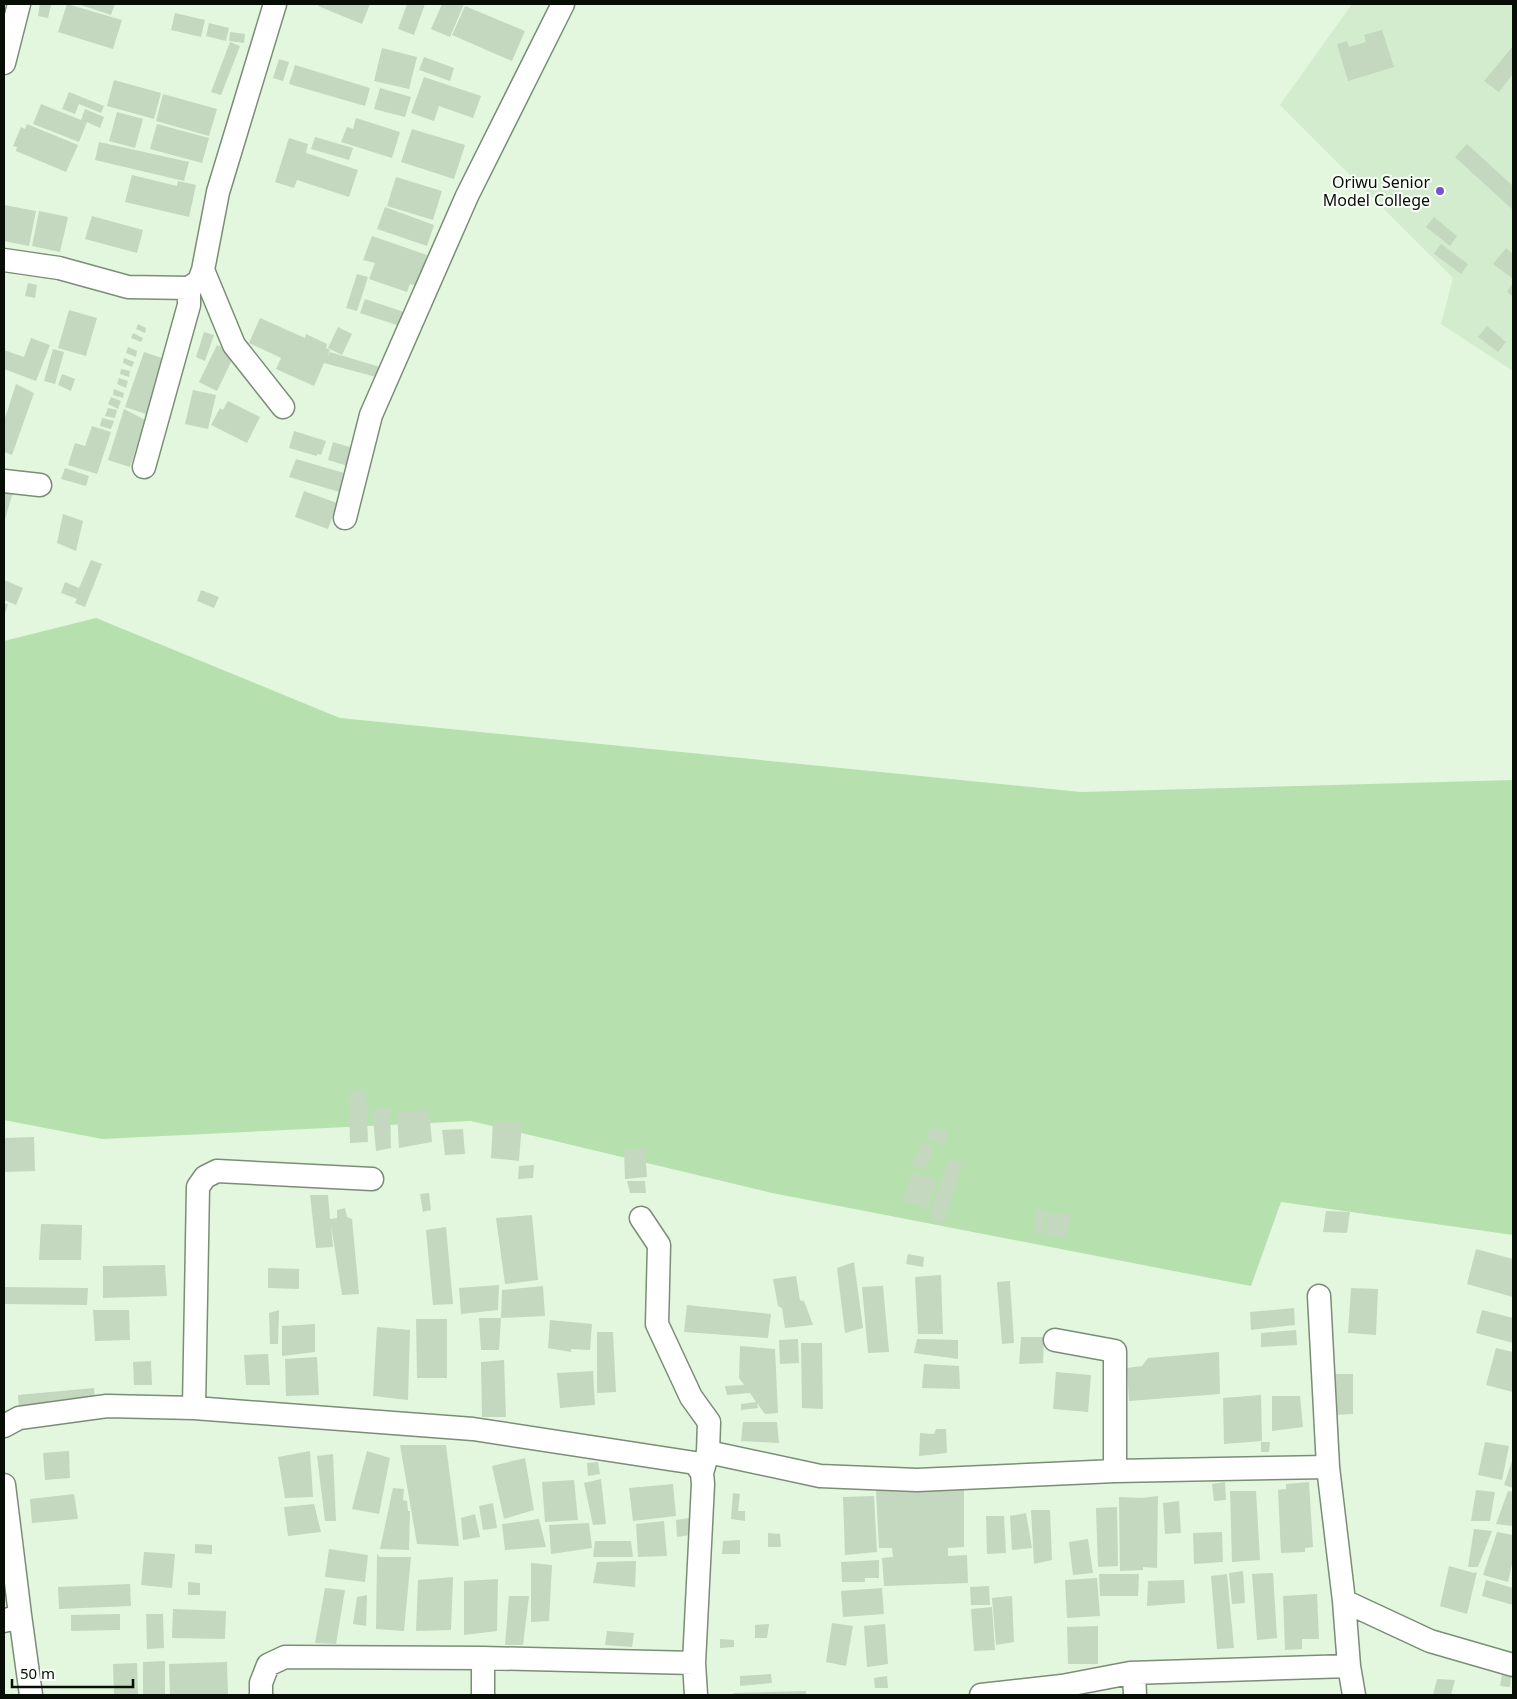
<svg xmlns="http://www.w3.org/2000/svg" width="1517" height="1699" font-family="'Noto Sans',sans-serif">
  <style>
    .built { fill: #d2eccd }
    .green { fill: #b6e1ae }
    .building { fill: #c3d8bf }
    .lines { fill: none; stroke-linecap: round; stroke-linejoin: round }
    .minor-casing { stroke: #7a8e77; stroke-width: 25 }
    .minor { stroke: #fff; stroke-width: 22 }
    .poi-dot { fill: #7254ce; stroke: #fafff9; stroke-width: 2 }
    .labels { text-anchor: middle; stroke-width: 4; stroke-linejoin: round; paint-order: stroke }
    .poi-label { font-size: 16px; fill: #070e06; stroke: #fafff9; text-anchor: end }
  </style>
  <rect width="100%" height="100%" fill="#e2f7de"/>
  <path class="built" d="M1352,4h161v367l-72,-47 12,-46 -173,-173z"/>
  <path class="green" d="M96,618l244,100 741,74 432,-12v455l-232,-33 -30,84 -479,-93 -301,-72 -369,18 -98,-19v-479z"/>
  <path class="building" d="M40,4l11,1 -3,13 -10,-2z
    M67,4l55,16 -9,29 -55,-17z
    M78,4h37l-4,11z
    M319,4h51l-8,20 -44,-18z
    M407,4h18l-11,31 -16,-6z
    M442,4h22l-14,33 -19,-8z
    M465,6l60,25 -13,30 -60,-26z
    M175,13l30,7 -4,17 -30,-7z
    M209,23l20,5 -3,13 -20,-5z
    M1382,30l12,37 -46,14 -11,-37 10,-3 2,6 17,-5 -2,-7z
    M230,32l15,2 -1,9 -15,-2z
    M230,42l10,4 -19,49 -10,-3z
    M1513,46v28l-14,18 -15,-11z
    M382,48l35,9 -8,32 -35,-8z
    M424,57l30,11 -4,13 -31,-11z
    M279,59l10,3 -6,19 -10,-3z
    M295,65l75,23 -5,18 -76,-22z
    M424,77l57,19 -8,22 -34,-12 -5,15 -23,-8z
    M114,80l47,13 -7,26 -47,-13z
    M380,88l31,9 -6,20 -31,-8z
    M69,92l35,14 -3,7 -22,-9 -4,10 -13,-5z
    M163,94l54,15 -8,27 -53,-15z
    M41,104l40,16 4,-11 19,8 -4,11 -13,-6 -8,20 -46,-18z
    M117,112l26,7 -8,29 -26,-7z
    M356,118l44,14 -8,26 -51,-16 6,-15 6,2z
    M27,124l51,21 -12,27 -50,-21 1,-4 -4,-1 8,-19 4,2z
    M157,124l52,14 -7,25 -52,-14z
    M412,129l53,16 -11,34 -53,-17z
    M315,137l38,11 -4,12 -38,-11z
    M289,138l19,6 -2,9 52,17 -9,27 -52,-17 -3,8 -19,-6z
    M99,142l90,20 -5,19 -89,-21z
    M1467,144l46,42v24l-58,-53z
    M132,175l45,11 1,-5 18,4 -7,32 -64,-15z
    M396,177l46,14 -9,29 -46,-14z
    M4,205l32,6 -7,35 -25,-5z
    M385,207l49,18 -7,21 -50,-17z
    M39,211l29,6 -8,35 -28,-6z
    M92,216l51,14 -6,23 -52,-14z
    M1434,217l23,19 -7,10 -24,-19z
    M372,236l55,19 -10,31 -7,-2 -3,8 -38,-13 6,-16 -12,-3z
    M1441,244l27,20 -7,10 -27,-20z
    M1506,248l7,6v25l-20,-15z
    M357,274l11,3 -11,34 -11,-3z
    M28,283l9,2 -2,13 -10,-2z
    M1513,283v14l-6,-5z
    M365,299l42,14 -4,14 -43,-14z
    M69,310l28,8 -11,38 -28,-8z
    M260,318l45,20 1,-4 21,10 -1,4 4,2 -3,8 3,-6 50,15 -4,10 -52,-14 -10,23 -38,-17 5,-11 -32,-15z
    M138,324l8,4 -1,5 -9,-4z
    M1487,326l19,16 -8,10 -20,-15z
    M338,327l14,7 -10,21 -14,-7z
    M204,332l10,3 -9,26 -9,-4z
    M133,333l10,5 -2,4 -10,-4z
    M31,338l19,7 -14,36 -32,-12v-19l20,7z
    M217,345l18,9 -18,37 -18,-9z
    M128,347l9,4 -1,6 -10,-4z
    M53,349l11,3 -9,32 -11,-3z
    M144,352l21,7 -19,55 -21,-7z
    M124,358l10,4 -2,5 -9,-4z
    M121,369l9,2 -1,6 -9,-3z
    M62,374l13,5 -4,12 -13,-6z
    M119,378l9,3 -2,7 -9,-4z
    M16,384l18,9 -22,62 -8,-3v-31z
    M114,389l10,4 -1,5 -10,-3z
    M193,390l23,5 -8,34 -23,-5z
    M111,397l10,4 -3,8 -10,-5z
    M228,401l32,16 -13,26 -36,-18 9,-17 3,2z
    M108,408l9,2 -2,8 -10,-2z
    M124,409l21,11 -15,47 -22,-7z
    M102,418l12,3 -3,8 -11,-3z
    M92,426l19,6 -14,42 -29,-9 7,-22 10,3z
    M294,431l32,10 -5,14 -4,-1v2l-28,-8z
    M333,442l23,7 -5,18 -23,-7z
    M296,459l55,16 -5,19 -57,-17z
    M65,468l24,8 -3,10 -25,-7z
    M4,489l9,3 -9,31z
    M304,491l33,12 -9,26 -33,-12z
    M63,514l20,7 -7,30 -19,-8z
    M91,560l11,4 -17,43 -10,-4 2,-4 -16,-6 4,-11 14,6z
    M4,580l19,8 -7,17 -12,-5z
    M201,590l18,7 -5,11 -17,-7z
    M4,603l4,1 -4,13z
    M366,1090l2,52 -18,1 -1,-52z
    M390,1107l1,41 -15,3 -4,-42z
    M429,1110l3,32 -33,6 -2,-37z
    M493,1121l29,1 -3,39 -28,-3z
    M931,1126l17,6 -4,13 -17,-7z
    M463,1129l2,25 -20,1 -3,-25z
    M34,1137l1,34 -31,1v-34z
    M922,1141l13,7 -11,22 -12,-5z
    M645,1148l2,29 -22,2 -1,-30z
    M948,1159l15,5 -19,59 -15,-4z
    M534,1165l-1,13 -15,1 1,-13z
    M913,1172l24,7 -10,30 -25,-9z
    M627,1181h18l1,12h-16z
    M429,1193l2,17 -8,2 -3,-18z
    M310,1195h18l2,24 7,-1v-8l8,-2 2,9 5,2 7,75 -17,1 -11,-70 2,22 -17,1z
    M1036,1209l11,3 -4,21h-9z
    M1326,1211l24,1 -3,21 -24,-1z
    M1049,1213l21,1 -3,23 -22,-2z
    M532,1215l6,65 -33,4 -9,-66z
    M41,1224l41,1 -1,35h-42z
    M446,1227l7,77 -20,1 -7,-75z
    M1476,1249l37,10v38l-46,-13z
    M908,1254l16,3 -1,10 -17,-3z
    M854,1262l9,66 -18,5 -8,-65z
    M165,1265l2,31 -64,2v-32z
    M268,1268l31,1v20l-31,-1z
    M941,1275l2,59h-25l-3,-57z
    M796,1276l4,24 4,1 9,24 -28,3 -3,-20 -4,-2 -5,-27z
    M1010,1281l4,62 -12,1 -5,-62z
    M499,1285l-1,25 -37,4 -2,-26z
    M543,1286l2,30 -44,2 1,-28z
    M883,1286l6,66 -21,1 -6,-66z
    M4,1287l84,1 -1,17 -83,-1z
    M1351,1288l27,1 -2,46 -28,-2z
    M687,1305l84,9 -3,24 -84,-6z
    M1294,1308l1,17 -44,5 -1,-18z
    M93,1310h36l1,30 -35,1z
    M279,1310l-1,34h-8l-1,-31z
    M1482,1310l31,8v25l-37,-10z
    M479,1318h22l-2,32h-18z
    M416,1319h31v59h-30z
    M550,1320l42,4 -2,26 -19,-1v3l-23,-4z
    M315,1324v28l-33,4v-30z
    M377,1327l33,3 -2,70 -35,-4z
    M1296,1330l1,15 -36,2v-14z
    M597,1332h16l3,60 -19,1z
    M1021,1337h23l-1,26 -24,1z
    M798,1339l1,24 -19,1 -1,-24z
    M917,1339l41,1v19l-44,-6z
    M801,1343h21l1,66 -21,-1z
    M740,1346l35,3 3,64 -13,1 -8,-11 1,5 -17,2v-6l15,-2 -6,-9 -23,2 -2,-9 19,-1 -5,-7z
    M1496,1348l17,4v40l-27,-7z
    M1219,1352l1,42 -91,7 -2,-33 15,-2 6,-8z
    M268,1354l2,31h-24l-2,-30z
    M317,1357l2,38 -33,1 -1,-37z
    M504,1360l2,57h-24l-1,-55z
    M151,1361l1,24h-18l-1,-23z
    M924,1364l35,2 1,23 -38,-1z
    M593,1371l2,34 -35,3 -3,-35z
    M1056,1372l35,3 -3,37 -35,-3z
    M1335,1374h18v40l-17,1z
    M94,1388l1,13 -76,7 -1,-13z
    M1261,1395l1,46 -38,3 -1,-46z
    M1272,1396h28l3,31 -31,4z
    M743,1422h34l2,21 -38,-2z
    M936,1429h10l1,24 -28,3 1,-23 14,1z
    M1261,1442h9l-1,10h-8z
    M1485,1442l24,4 -7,34 -24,-5z
    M400,1445h46l13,101 -42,-2z
    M69,1451l1,27 -25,2 -2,-27z
    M310,1451l3,46 -28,1 -7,-41z
    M367,1451l23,7 -11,56 -27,-5z
    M333,1454l3,67h-11l-8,-65z
    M525,1458l9,52 -30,9 -12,-53z
    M1513,1458v30l-9,-3z
    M598,1462l2,12 -12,2 -1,-13z
    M601,1479l5,45 -13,1 -9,-42z
    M574,1480l4,40 -33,2 -3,-40z
    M1225,1482l1,18 -12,1 -2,-17z
    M1309,1482l4,65 -8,1v4l-24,1 -3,-63 8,-1v-5z
    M673,1484l3,32 -43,5 -4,-33z
    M393,1488l11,1 -1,11 4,1 1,10h2l-1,39 -29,-1z
    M964,1490v57l-16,1v8l19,-1 1,28 -84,3 -2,-28 11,-1 -1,-9h-13l-3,-57z
    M1476,1490l19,2 -5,29h-19z
    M1230,1491h26l4,69 -28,2z
    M1508,1491l5,1v34l-17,-2z
    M733,1493l7,1 -2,17h7v10l-14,-2z
    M74,1494l4,25 -46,4 -2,-24z
    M874,1496l3,56 -32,3 -2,-58z
    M1158,1496l-1,72 -14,-1v3l-23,1 -1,-74 23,1z
    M1179,1501l2,32 -16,1 -2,-31z
    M493,1503l4,25 -14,2 -4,-24z
    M314,1504l7,28 -33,4 -4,-29z
    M1117,1507l1,59 -20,1 -2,-59z
    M1031,1510h19l2,50 -18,4z
    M1026,1513l6,35 -20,2 -2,-34z
    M475,1514l5,23 -17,3 -2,-22z
    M986,1516h18l2,37 -19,1z
    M690,1518l1,17 -14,2 -1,-17z
    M539,1519l7,28 -41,3 -3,-26z
    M664,1521l3,35 -29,1 -2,-33z
    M589,1523l3,25 -41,6 -2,-29z
    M1474,1529l18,2 -14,36h-10z
    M1222,1532l1,30 -29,2 -1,-31z
    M1497,1532l16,3v25l-5,22 -25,-7z
    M768,1533l12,1 1,13h-13z
    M1088,1539l5,34 -20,2 -4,-33z
    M740,1540v14h-18l1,-13z
    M595,1541h36l2,16h-40z
    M195,1544l17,1v9l-17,-1z
    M329,1549l39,6 -3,27 -40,-5z
    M144,1552l31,2 -3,34 -31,-3z
    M377,1554l3,3h31l-7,74 -28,-2z
    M879,1560v18h-14v4h-23l-1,-20z
    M636,1561l-1,26 -42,-4 4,-21z
    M531,1563l21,2 -3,56 -18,1z
    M1449,1566l25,7 3,-1 -10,42 -27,-8z
    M1243,1571l2,32 -13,1 -3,-31z
    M1273,1573l4,65 -20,2 -5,-66z
    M1099,1574h40l-1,22h-38z
    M1227,1574l7,74 -17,1 -6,-73z
    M453,1577l-2,53 -35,1 2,-51z
    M1097,1578l3,38 -33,2 -2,-38z
    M498,1579l-1,52 -33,4v-54z
    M1184,1580l1,23 -38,3 1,-25z
    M1486,1580l27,8v17l-31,-9z
    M188,1582l12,1v12h-12z
    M130,1584l1,22 -72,3 -1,-22z
    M989,1586l1,19h-19l-1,-18z
    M325,1588l20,2 -9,54 -21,-1z
    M882,1588l2,26 -41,3 -2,-26z
    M1317,1594l2,45h-17v10l-17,1 -2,-54z
    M367,1595l-1,31 -13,-2 4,-27z
    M509,1596h20l-6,49h-18z
    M1012,1596l2,46 -18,3 -4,-47z
    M992,1607l3,43 -21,1 -3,-42z
    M173,1609l53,2 -1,28 -53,-1z
    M120,1614v16l-49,1v-16z
    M146,1614h17l1,34 -17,1z
    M832,1623l21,3 -7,40 -20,-4z
    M769,1624l-2,14h-12v-13z
    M885,1624l3,40 -21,3 -3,-41z
    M1098,1626v38h-30l-1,-37z
    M607,1631l27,2 -2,14 -27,-2z
    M720,1639l14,1v7l-14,1z
    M165,1661v33h-22v-32z
    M227,1662l1,32 -58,1 -1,-31z
    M137,1663l1,32h-24l-1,-31z
    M771,1674l1,9 -32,3v-10z
    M1502,1675l9,2 -1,10 -10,-1z
    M887,1676l1,12h-13l-1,-10z
    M1437,1679l18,1 -4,15h-18z
    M806,1691v4h-73v-2z"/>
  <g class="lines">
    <g class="minor-casing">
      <path id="minor" d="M4,63l15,-59
        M4,260l55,8 69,19 61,1
        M203,270l31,75 49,62
        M144,467l45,-162v-17l10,-7 4,-11 15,-78 57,-188
        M4,481l36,4
        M345,518l26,-103 96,-219 96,-192
        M641,1218l18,27 -2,79 34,73 18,25 -1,30
        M1319,1296l9,171 16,134 5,65 5,29
        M1055,1340l60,11v120
        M194,1408l4,-221 7,-10 12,-6 155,8
        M4,1426l15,-8 88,-12 87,2 279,21 222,34 7,10 6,-21 112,24 97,4 198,-9 213,-4
        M4,1485l16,130 -16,6
        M1344,1601l86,40 83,24
        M20,1615l11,80
        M483,1658v37
        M1134,1673l1,22
        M261,1695v-12l7,-18 17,-8 198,1 211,5
        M696,1695l-2,-32 9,-179 -1,-11
        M981,1695l81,-9 68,-13 219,-7"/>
    </g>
    <use href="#minor" class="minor"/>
  </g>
  <circle class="poi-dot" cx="1440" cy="191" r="5"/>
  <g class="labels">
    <g class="poi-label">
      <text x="1430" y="188">Oriwu Senior<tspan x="1430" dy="18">Model College</tspan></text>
    </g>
  </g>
  <rect width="1517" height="1699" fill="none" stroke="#070e06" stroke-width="10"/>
  <path d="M12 1679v8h121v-8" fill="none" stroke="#070e06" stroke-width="2.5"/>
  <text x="20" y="1679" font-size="15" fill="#070e06" stroke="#fafff9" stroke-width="4" paint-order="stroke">50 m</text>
</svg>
